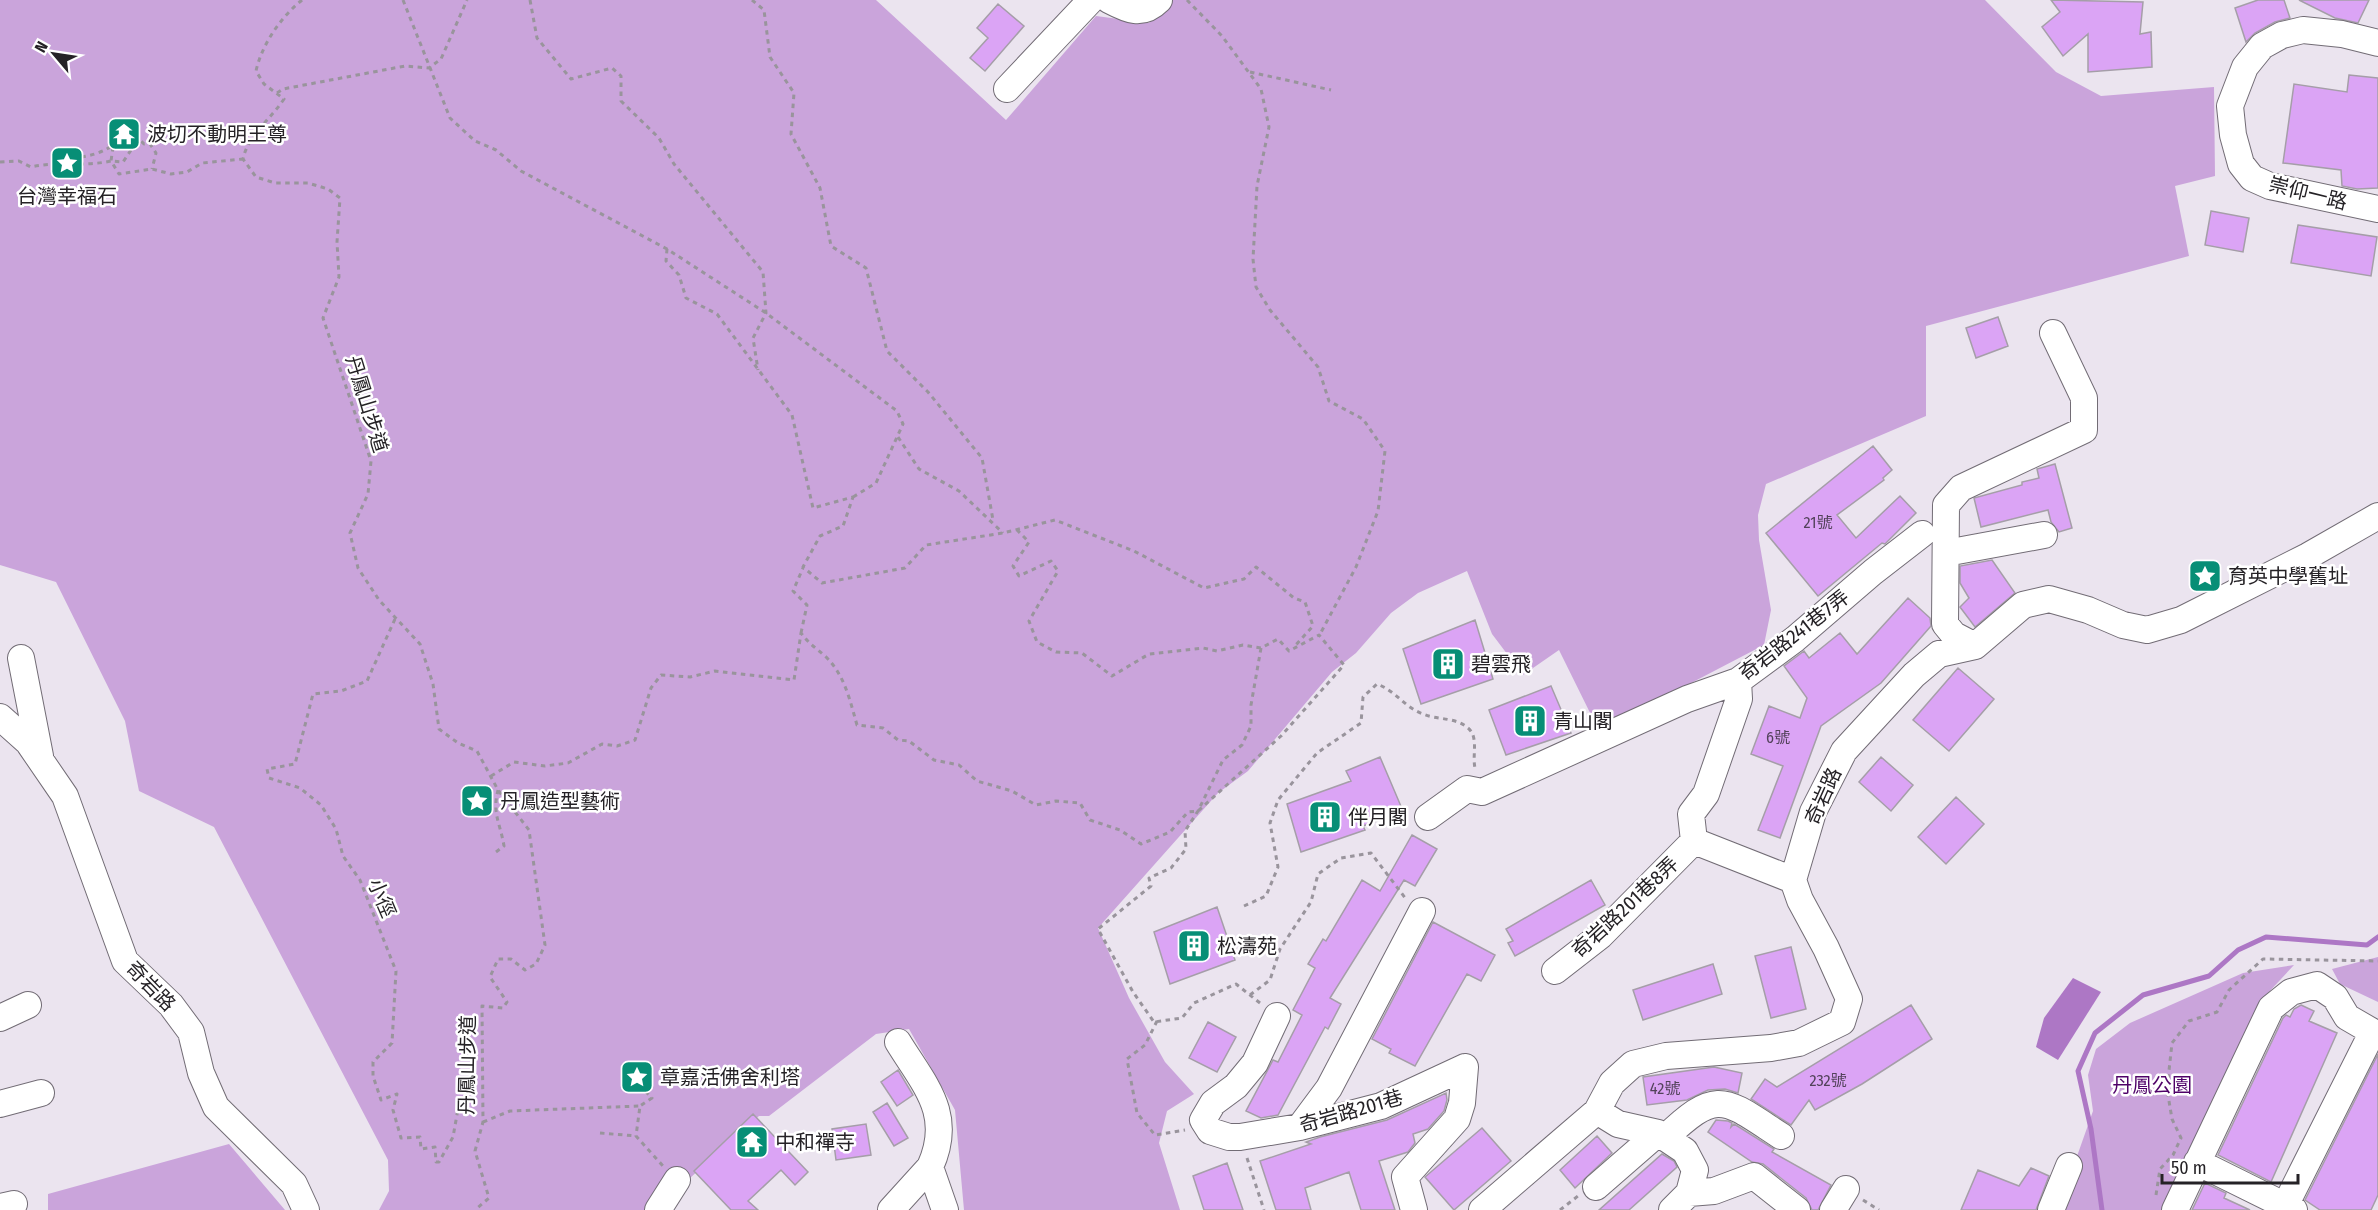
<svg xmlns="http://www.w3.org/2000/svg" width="2378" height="1210" font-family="'Fira Sans Condensed','Noto Sans TC',sans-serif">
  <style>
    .green { fill: #caa4db }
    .water { fill: #ad77c5 }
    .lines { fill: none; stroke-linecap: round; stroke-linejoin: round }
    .stream { stroke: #ad77c5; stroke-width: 5 }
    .building { fill: #dba4f5; stroke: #a59ea8; stroke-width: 1.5 }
    .minor-casing { stroke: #726c75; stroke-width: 28 }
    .path { stroke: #99949c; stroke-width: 3; stroke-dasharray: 4.5 4.5; stroke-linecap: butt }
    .minor { stroke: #fff; stroke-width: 26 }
    .labels { text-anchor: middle; stroke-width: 5; stroke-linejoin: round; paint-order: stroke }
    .number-label { font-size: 16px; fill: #52425a }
    .poi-label { font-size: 20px; fill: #252226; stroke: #fff; text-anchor: start }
    .street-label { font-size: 20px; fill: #252226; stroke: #fff }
    .park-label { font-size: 20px; fill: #4f0268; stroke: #fff }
  </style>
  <rect width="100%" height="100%" fill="#ebe4ef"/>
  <path class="green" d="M0,0h876l130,120 90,-104 53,7 21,-23h815l71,72 45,24 113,-9 1,89 -40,10 14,70 -263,70v90l-160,68 -8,31 1,25 12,70 -7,35 -165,86 -40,-81 -36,25 -31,-41 -25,-63 -49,22 -27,20 -35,40 -24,19 -84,99 -30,22 -120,135 31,70 36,64 29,32 -27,17 -8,32 21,67h-216l-9,-100 -46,-81 -33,5 -107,82h-10l-69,62 -42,32h-269l10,-19 -1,-31 -174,-333 -75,-36 -14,-70 -69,-139 -56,-17z
    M2378,957v45l-38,-18 -8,-15z
    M2294,965l-27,29 -97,216h-112l35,-99 -5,-36 8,-26 34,-26 113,-50z
    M229,1144l56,66h-237v-16z"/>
  <path class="water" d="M2073,978l28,14 -43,68 -22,-13 8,-29z"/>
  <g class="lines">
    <path class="stream" d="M2102,1210l-11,-81 -13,-58 17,-38 48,-38 66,-19 29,-26 28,-13 101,8 11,-8"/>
  </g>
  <path class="building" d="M2051,0l92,2 -3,32 11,-2 1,35 -64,5v-38l-25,22 -21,-29 18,-15z
    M2258,0h26l6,18 -15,4 -20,11 -9,9 -11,-34z
    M2299,0h70l-11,23 -23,-5z
    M998,4l26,22 -39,45 -15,-13 18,-20 -11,-10z
    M2349,75l29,3v110l-21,1 -15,-3 -1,-16 -58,-7 11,-79 53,8z
    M2211,211l38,7 -6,34 -38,-7z
    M2298,225l79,12 -6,39 -80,-13z
    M1998,317l10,29 -32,12 -10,-30z
    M1873,446l19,24 -9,8 1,2 -47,35 19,23 44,-42 16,17 -31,31 -3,-1 -64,53 -52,-63z
    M2055,464l17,64 -13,4 -8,-10 -3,-12 -67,17 -7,-29 48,-13v-3l17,-4 -2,-9z
    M1992,560l23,33 -40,34 -15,-20 9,-9 -9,-15v-17z
    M1908,598l22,20 1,8 -50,57 -60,43 -41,112 -22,-8 25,-64 -32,-12 18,-48 31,12 7,-20 -23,-32 20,-15 5,7 31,-25 17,21z
    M1475,620l18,59 -72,25 -18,-55z
    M1958,668l36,31 -45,52 -36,-31z
    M1551,686l20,47 -65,22 -17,-45z
    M1380,757l23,54 -40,15 2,4 -64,22 -14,-48 64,-23 -5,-10z
    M1881,757l32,28 -22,26 -32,-29z
    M1956,797l28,27 -38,40 -28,-27z
    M1412,835l25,14 -22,37 -11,-6 -74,118 11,6 -13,25 -3,-2 -47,88 -17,3 -15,-7 27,-51 5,2 24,-47 -9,-5 22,-42 -7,-4 15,-25 3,2 36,-61 18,11z
    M1591,880l14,25 -90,51 -7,-13 5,-2 -7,-12z
    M1217,907l18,53 -65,24 -16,-52z
    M1433,922l62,33 -14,26 -14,-7 -52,92 -26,-13 2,-4 -19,-10z
    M1791,947l15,62 -35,9 -16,-62z
    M1713,964l9,30 -79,26 -10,-30z
    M1911,1005l21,34 -70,45 -47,26 -6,-10 -18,25 -40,-26 14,-20 12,8z
    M2301,1005l13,6 -5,10 28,12 -66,149 -53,-27 65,-137 3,-3 4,2 4,-8z
    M1208,1022l28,15 -19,35 -28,-14z
    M2378,1054v141l-7,15h-51l-15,-10z
    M1714,1067l28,6 -4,20 -13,-4 -17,1 -21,10 -40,5 -4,-28z
    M898,1070l15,25 -16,11 -16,-24z
    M1446,1093l1,7 -3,11 -16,18 -15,5 2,9 -7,9 -29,9 16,49h-34l-12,-38 -44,16 6,22h-35l-16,-49 51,-17 -5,-2 14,-5 67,-17z
    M887,1103l21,35 -14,8 -21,-34z
    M753,1114l55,58 -13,13 -14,-15 -33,31 10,9h-27l-37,-39z
    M1716,1120l12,1 4,2 -1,4 3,-3 5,3 35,22 -2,3 59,33 -13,25h-6l-6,-12 -43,-34 -11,-2 -44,-30z
    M866,1124l5,31 -35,5 -4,-31z
    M1482,1128l29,33 -57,49 -29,-33z
    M1597,1136l15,17 -37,35 -15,-18z
    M1662,1154l12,7 3,6 -48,43h-30z
    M1227,1163l16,47h-39l-11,-34z
    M2031,1168l18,8 -13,34h-75l17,-40 41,16z
    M2205,1183l21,10 -2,5 26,12h-58z"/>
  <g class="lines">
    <g class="minor-casing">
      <path id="minor" d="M1109,0c19,10 33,17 50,0
        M2378,43l-36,-9 -39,-4 -21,5 -20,11 -17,21 -15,39 3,29 8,29 11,14 18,8 108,23
        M1007,89l84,-89
        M1946,553l98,-18
        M1975,646l-21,-11 -9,-11 1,-119 15,-17 123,-58v-32l-31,-65
        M21,658l19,98
        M1738,681l1,18 -33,95 -15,20 3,27 99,39
        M0,717l28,25 37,54 60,165 46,44 20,27 10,41 15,34 78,77 12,26
        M1428,817l39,-28 15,3 205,-93 51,-18 57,-42 78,-67 49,-38
        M1555,971l45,-35 94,-95
        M1277,1016l-22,47 -19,23 -23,17 -10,17 7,11 19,6h11l60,-10 81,-21 84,-39
        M0,1018l28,-13
        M898,1042c27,44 56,72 32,125
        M0,1104l41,-11
        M1597,1111l21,13 40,9 27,18 10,19 -6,23 -17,17
        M1300,1127l29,-39 93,-177
        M1665,1138c53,-51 59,-39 116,-2
        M2197,1162l97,48
        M1596,1187l62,-54
        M1689,1193l25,-2 40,-15 43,34
        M0,1207l14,-3
        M658,1210l19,-30
        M891,1210l39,-43 15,43
        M1414,1210l-9,-33 52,-58 5,-16 3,-36
        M1482,1210l115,-99 15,-28 21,-19 33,-8 105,-8 28,-5 43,-21 7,-23 -23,-51 -26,-48 -7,-20 20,-68 31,-61 70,-76 25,-21 36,-8 48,-41 26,-6 39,11 35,15 24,5 34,-10 127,-64 70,-40
        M1833,1210l13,-21
        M2051,1210l18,-44
        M2175,1210l96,-202 20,-16 26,-7 18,12 12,20 31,18
        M2283,1210l89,-177"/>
    </g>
    <path class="path" d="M302,0c-21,17 -40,44 -46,71l8,13 20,15c-14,21 -36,36 -41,60l13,18 19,6h33l20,6 12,9 -3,44 2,35 -16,41 48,143 -3,33 -18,39 8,35 21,32 41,44 13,40 6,45 19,14 19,8 21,39 31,40 16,115 -9,19 -11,6 -14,-11h-13l-8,18 17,25 -4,6 -21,-2 1,116 -8,29 14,47 -14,12
      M403,0l47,118 25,23 21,9 25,21 146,78 99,64 131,98 6,13 -27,59 -23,14
      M530,0l7,38 34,41 41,-11 9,8v25l38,37 15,26 89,108 3,41 -13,25 5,32
      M752,0l12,10 6,47 24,36 -3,41 29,54 11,58 35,22 21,83 41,41 54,66 11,62
      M1187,0l35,36 39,53 8,38 -12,59 -4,73 3,28 14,23 48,57 11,34 34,18 22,32 -7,60 -22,56 -37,69
      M1250,72l81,18
      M277,93l6,-4 122,-23 24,2 12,-9 26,-59
      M135,135l9,9h6l6,9 -4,16
      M113,147l-2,14 12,1 10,-15 -10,-11
      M0,162l19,-1 12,6c26,-6 53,0 80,-6l8,13 33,-5 19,5 16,-2 15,-9 41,-4
      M78,166l4,-9c18,-3 30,-9 42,-22
      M667,249l-1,12 13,14 7,23 31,16 75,101 21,93 40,-11 -10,29 -23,10 -17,31 19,16 83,-15 21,-23 77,-12 52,-13 79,31 70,37 40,-9 12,-12 38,31 11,4 8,24 -19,21
      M898,437l21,32 40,22 44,42
      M395,619l-28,62 -26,10 -28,3 -18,70 -28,5 2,9 31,10 21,17 15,24 7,27 17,24 36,91 -4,72 -19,19v14l8,24 16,-6 -4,16 8,28 19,-1 1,12 14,-2 1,15h3l14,-25 5,-28 10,1
      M801,633l6,-28 -14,-14 10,-23
      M491,776l23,-14 31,4 23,-3 34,-19 15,2 18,-6 16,-52 10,-13 29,2 25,-6 79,9 7,-47c8,11 15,15 24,23 20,19 25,45 32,69l26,3 15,12 11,1 25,19 25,5 18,16 35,10 24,14 20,-4 24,2 10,17 30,10 21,14 29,-12 18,-20 10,-1 83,-75 63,-71 -25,-30 -30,16 -11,-12 -17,9 -18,-3 -26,6 -14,-3 -54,6 -37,22 -30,-23 -26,-1 -19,-10 -8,-21 29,-50 -7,-10 -32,15 -6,-10 16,-24 -12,-12
      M496,852l8,-6c-4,-24 -12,-32 -6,-56
      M1244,906l22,-10 12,-29 -8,-44 8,-23 39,-47 44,-30 2,-26 14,-13c19,7 27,23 46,30 14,6 33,3 45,14 11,9 4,27 7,40
      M1250,995l20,-15 10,-31 31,-47 7,-28 23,-16 30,-5 35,46
      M1260,1003l-24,-19 -42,19 -12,15 -28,4 -21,-30 -35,-63 53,-43 -2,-8 22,-10 15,-19 -1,-18 13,-20 25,-51 19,-15 9,-19v-21l10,-57
      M1157,1021l-12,24 -18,14 10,54 18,22 30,-5
      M639,1085l13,13 -12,8
      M483,1122l27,-11 130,-5 -4,30 27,30
      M600,1133l36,3
      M1247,1158l17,52
      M2156,1195l4,-26 13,-14 8,-17 -9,-19 -5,-30 5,-46 17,-22 28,-9 12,-22 34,-31 115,2
      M1863,1200l16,10
      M1560,1210l18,-14"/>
    <use href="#minor" class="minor"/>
  </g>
  <defs>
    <g id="temple-square" transform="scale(1.725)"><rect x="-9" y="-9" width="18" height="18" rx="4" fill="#078e76" stroke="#fff"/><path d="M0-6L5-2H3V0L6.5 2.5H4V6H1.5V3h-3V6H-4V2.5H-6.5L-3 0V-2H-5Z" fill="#fff"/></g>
    <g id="sight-square" transform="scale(1.725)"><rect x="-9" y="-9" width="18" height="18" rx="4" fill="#078e76" stroke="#fff"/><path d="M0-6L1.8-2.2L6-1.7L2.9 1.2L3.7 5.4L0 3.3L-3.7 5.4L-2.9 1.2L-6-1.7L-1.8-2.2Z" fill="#fff"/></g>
    <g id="building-square" transform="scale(1.725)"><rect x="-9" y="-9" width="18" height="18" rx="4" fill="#078e76" stroke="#fff"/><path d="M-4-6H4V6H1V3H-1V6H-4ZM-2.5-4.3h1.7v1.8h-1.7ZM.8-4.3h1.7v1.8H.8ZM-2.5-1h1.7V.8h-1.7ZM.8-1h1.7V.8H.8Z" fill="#fff"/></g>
  </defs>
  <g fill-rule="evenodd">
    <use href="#temple-square" x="124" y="134"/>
    <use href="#sight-square" x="67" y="163"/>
    <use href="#sight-square" x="2205" y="576"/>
    <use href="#building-square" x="1448" y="664"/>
    <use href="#building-square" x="1530" y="721"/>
    <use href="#sight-square" x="477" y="801"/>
    <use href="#building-square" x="1325" y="817"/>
    <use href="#building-square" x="1194" y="946"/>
    <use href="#sight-square" x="637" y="1077"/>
    <use href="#temple-square" x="752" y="1142"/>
  </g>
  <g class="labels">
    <g class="number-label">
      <text x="1818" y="528">21號</text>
      <text x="1778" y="743">6號</text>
      <text x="1828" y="1086">232號</text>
      <text x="1665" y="1094">42號</text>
    </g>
    <g class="poi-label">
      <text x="147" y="141">波切不動明王尊</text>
      <text x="67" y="203" text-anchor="middle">台灣幸福石</text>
      <text x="2228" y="583">育英中學舊址</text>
      <text x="1471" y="671">碧雲飛</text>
      <text x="1553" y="728">青山閣</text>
      <text x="500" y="808">丹鳳造型藝術</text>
      <text x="1348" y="824">伴月閣</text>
      <text x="1217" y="953">松濤苑</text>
      <text x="660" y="1084">章嘉活佛舍利塔</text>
      <text x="775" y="1149">中和禪寺</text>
    </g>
    <g class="street-label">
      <text transform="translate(2308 193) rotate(14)" y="7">崇仰一路</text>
      <text transform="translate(367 404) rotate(73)" y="7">丹鳳山步道</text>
      <text transform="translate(1794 635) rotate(-38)" y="7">奇岩路241巷7弄</text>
      <text transform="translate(1823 796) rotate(-66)" y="7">奇岩路</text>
      <text transform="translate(382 898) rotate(67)" y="7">小徑</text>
      <text transform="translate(1625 907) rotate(-43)" y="7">奇岩路201巷8弄</text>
      <text transform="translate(151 986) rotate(46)" y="7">奇岩路</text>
      <text transform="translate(467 1065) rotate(-89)" y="7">丹鳳山步道</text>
      <text transform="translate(1351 1111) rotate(-16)" y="7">奇岩路201巷</text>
    </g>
    <g class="park-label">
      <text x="2152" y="1092">丹鳳公園</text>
    </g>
  </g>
  <g transform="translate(54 54) rotate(299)" stroke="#ffffff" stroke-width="4.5" paint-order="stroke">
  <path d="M0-4.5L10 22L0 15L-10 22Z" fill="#252226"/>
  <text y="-9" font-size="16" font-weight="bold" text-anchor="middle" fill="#252226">N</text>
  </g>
  <path d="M2162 1174v9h136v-9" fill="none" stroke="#252226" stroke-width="3"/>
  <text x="2171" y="1174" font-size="18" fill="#252226" stroke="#ffffff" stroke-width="4.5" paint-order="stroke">50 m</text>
</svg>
